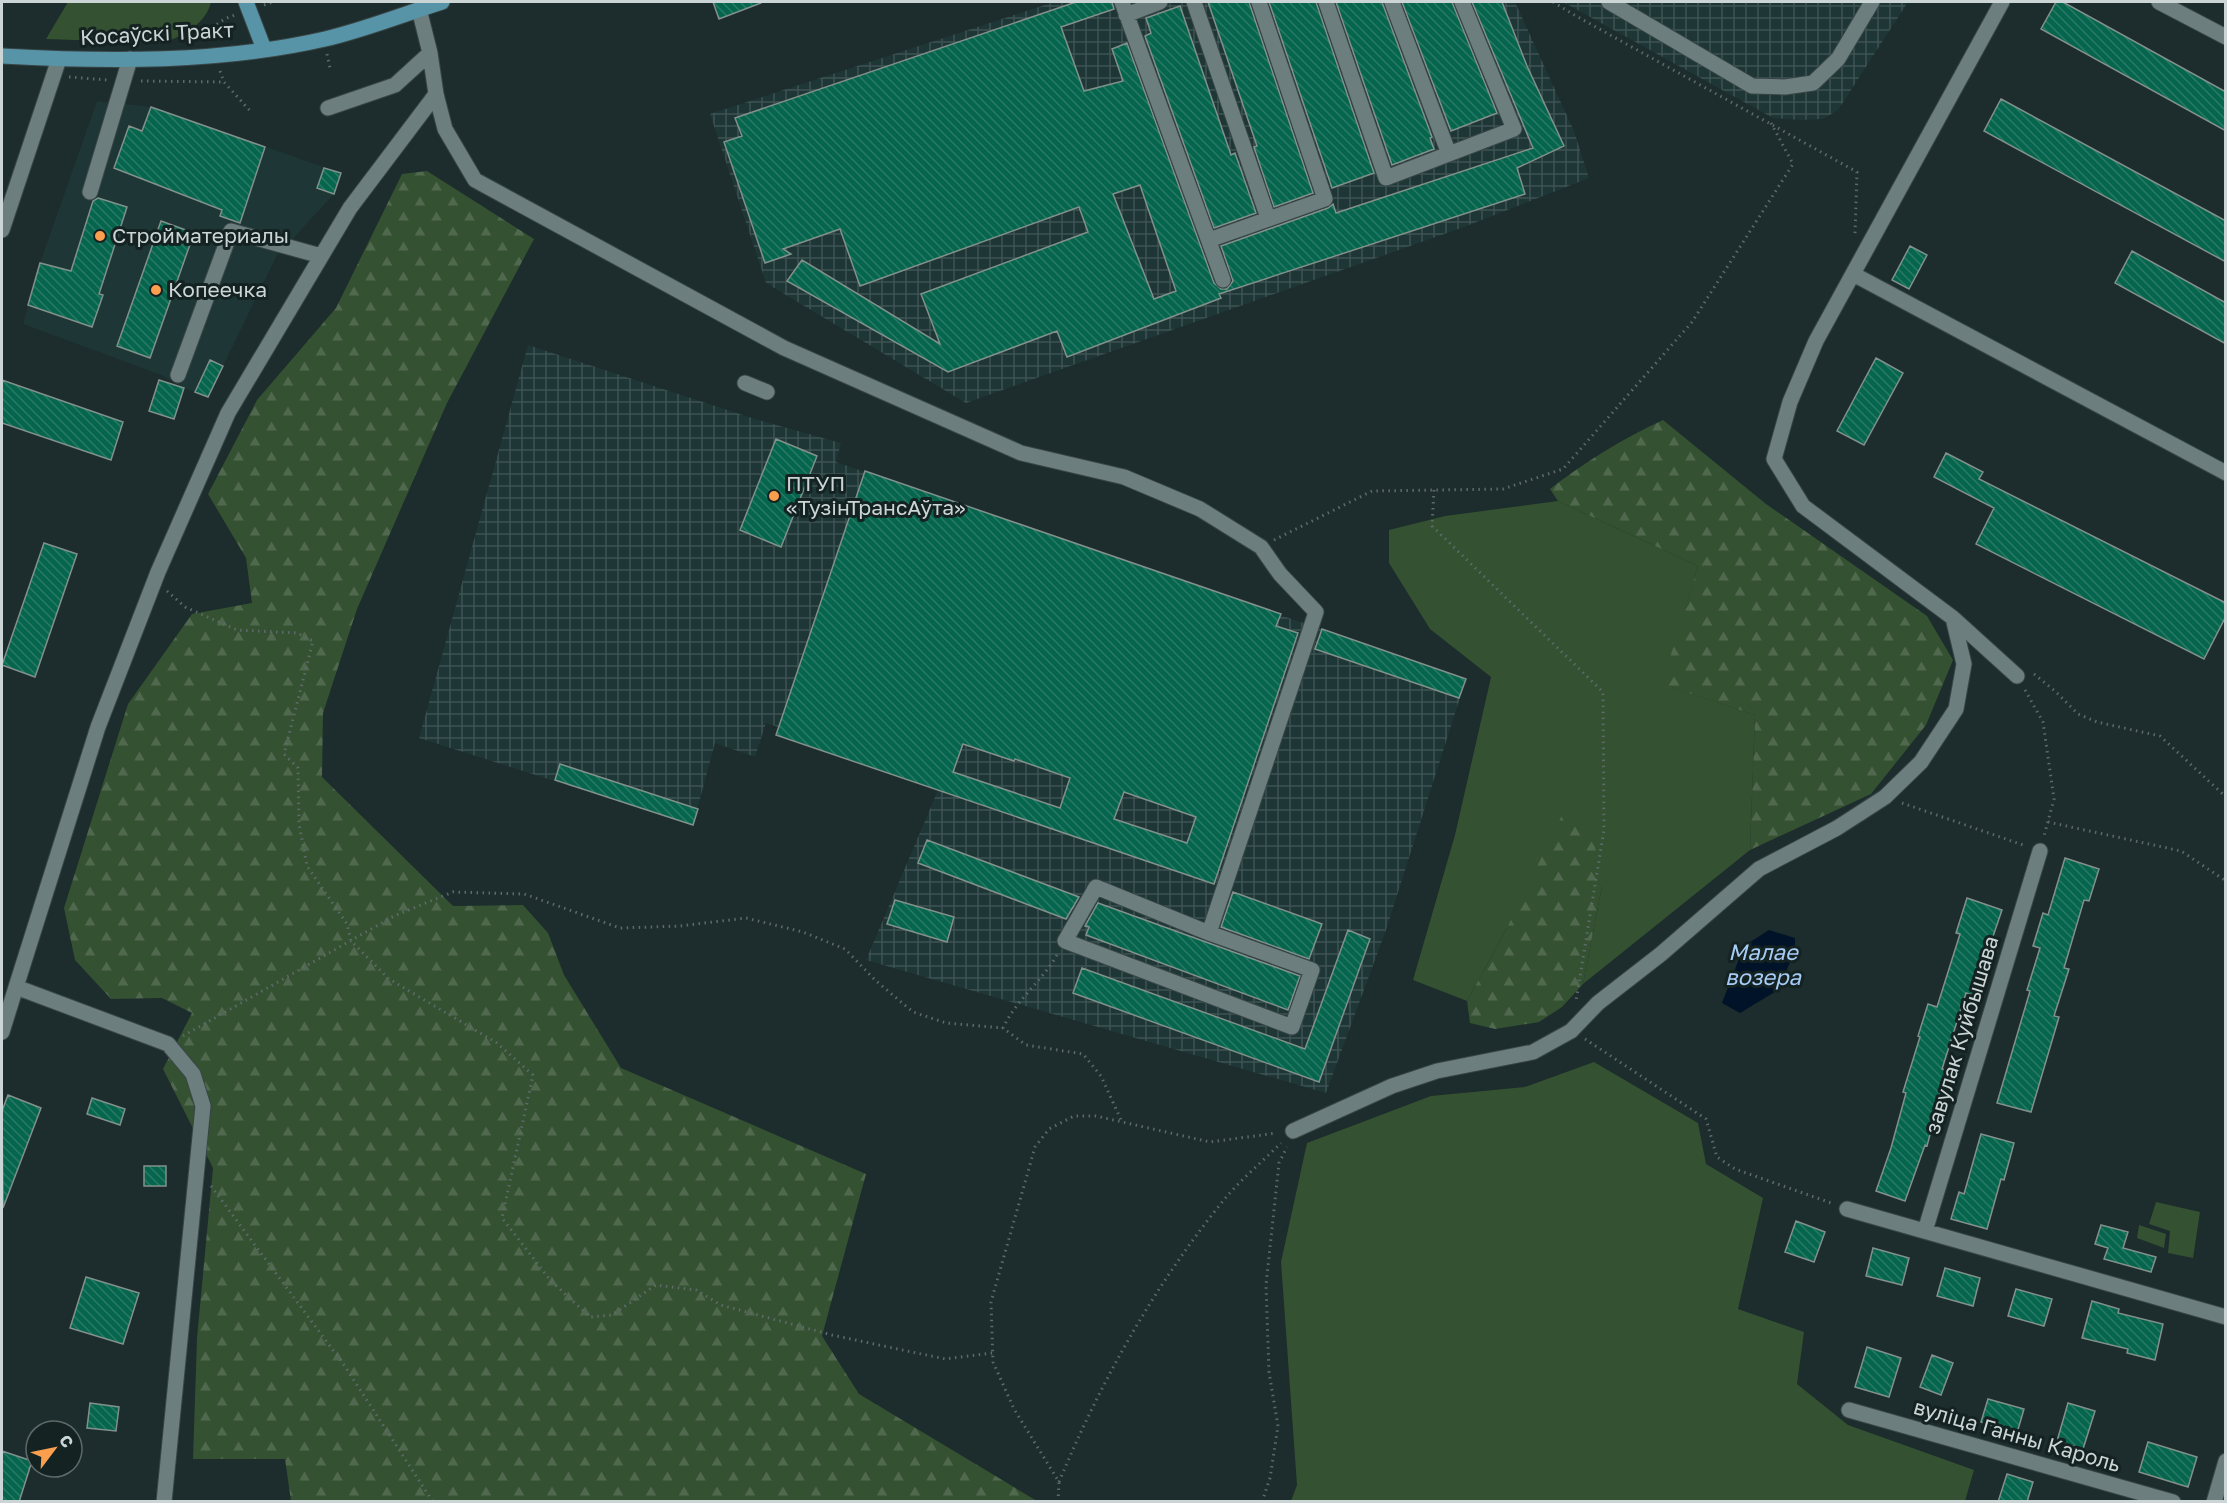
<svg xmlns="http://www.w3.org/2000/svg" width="2227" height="1503" font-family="'Golos Text',sans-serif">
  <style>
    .built { fill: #1e3636 }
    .industrial { fill: url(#industrial-grid) }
    .green { fill: #345131 }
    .forest { fill: url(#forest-firs) }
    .water { fill: #001329 }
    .building { fill: url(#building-back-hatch); stroke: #82918b; stroke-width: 1.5; fill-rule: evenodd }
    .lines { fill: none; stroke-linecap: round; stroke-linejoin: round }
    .minor-casing { stroke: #394647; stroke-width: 17 }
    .major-casing { stroke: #394647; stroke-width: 17 }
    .path { stroke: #5e6a6a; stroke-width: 3; stroke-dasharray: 1.5 4.5; stroke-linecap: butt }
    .minor { stroke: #6d7e7e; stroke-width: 15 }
    .major { stroke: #5794a7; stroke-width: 15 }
    .poi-dot { fill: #fa9f4e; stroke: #142222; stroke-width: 2 }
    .labels { text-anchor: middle; stroke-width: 6; stroke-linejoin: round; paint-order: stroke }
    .street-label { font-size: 21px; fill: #ccd5d5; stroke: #142222 }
    .poi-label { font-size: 21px; fill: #ccd5d5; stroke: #142222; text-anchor: start }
    .water-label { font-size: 22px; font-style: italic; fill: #a6ccf5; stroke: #142222 }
  </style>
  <defs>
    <pattern id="industrial-grid" width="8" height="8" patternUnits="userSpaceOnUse" patternTransform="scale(1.5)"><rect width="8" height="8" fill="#1e3636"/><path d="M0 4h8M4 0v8" fill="none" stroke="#3e5252"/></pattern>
    <pattern id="forest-firs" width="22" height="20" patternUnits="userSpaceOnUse" patternTransform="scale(1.5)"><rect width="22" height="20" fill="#345131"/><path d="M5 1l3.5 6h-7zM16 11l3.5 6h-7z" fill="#50694e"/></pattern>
    <pattern id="building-back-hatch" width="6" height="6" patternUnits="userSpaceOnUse" patternTransform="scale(1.5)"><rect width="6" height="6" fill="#05654d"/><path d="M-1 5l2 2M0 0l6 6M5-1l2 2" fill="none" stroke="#287a66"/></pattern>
  </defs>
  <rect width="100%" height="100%" fill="#1d2c2c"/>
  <path class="built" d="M97,101l54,6 190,66 -7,21 -58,63 -68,140 -24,-9 -23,-13 -138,-51 17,-61z"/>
  <path class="industrial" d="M1054,2h461l59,129 15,47 -125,49 -498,176 -200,-120 -56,-169z
    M1563,2h345l-70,108 -15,9 -23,1 -27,-2z
    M528,345l227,74 86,24 -5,19 630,217 -80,251 -60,163 -460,-133 72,-170 -162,-55 2,-8 -12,-4 -11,34 -40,-14 -22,82 -274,-87z"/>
  <path class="green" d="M68,2h143c-5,22 -28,34 -48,41l-117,-4z
    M1558,501l140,65 -35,118 92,31 -5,135 -167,134 19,-98 -95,42 -40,73 -54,-21 42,-145 36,-158 -61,-48 -41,-66v-33l56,-14z
    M1594,1062l104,61 8,41 57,34 -25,111 66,23 -7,52 51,41 126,45 -9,31h-674l6,-16 -16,-223 26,-119 124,-47 94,-9z
    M2156,1202l44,10 -7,46 -25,-5 2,-22 -21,-7z
    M2139,1225l27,9 -2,14 -27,-10z"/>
  <path class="forest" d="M427,171l107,68 -87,164 -90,206 -34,104 -1,64 131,129 70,-1 25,28 16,42 57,93 245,106 -44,162 37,58 178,107h-746l-6,-42h-92l4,-121 16,-170 -50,-99 29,-56 -30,-15 -51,1 -36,-39 -11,-52 64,-204 64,-90 60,-11 -6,-45 -38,-64 49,-94 79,-92 66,-134z
    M1663,420l103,84 161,112 26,44 -27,65 -55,69 -121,56 5,-135 -93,-31 36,-118 -140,-65 -8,-12c35,-27 72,-50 113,-69z
    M1565,809l27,20 10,57 -19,98 -21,23 -23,15 -44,7 -25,-6 -3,-22 40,-73z"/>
  <path class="water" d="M1769,930l26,8v13l-17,39 -38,23 -18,-10 22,-57z"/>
  <path class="building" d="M713,2h48v1l-42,16z
    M1076,2h36l2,7 -53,18 23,64 39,-10 -11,-32 15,-6 87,240 7,6h6l6,-8 -12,-35 107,-38 5,-4 3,9 197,-65 -61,-146h30l25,64 37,80 -47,22 8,26 -306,100 2,4 -154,59 -10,-26 -109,41 -161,-91 15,-21 138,84 -19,-50 167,-62 -9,-25 -219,79 -20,-57 -57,20 8,5 -26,9 -41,-121 18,-6 -7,-18zM1140,185l36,106 -22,8 -41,-105z
    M1208,2h41l64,191 -39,14 -20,-60 3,-1z
    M1269,2h47l58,171 -42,15z
    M1336,2h46l50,135 -2,1 4,11 -42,16z
    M1402,2h50l45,111 -46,18z
    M2056,2h7l163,90v39l-185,-102z
    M1180,6l51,149 4,-2 21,60 -42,15 -69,-192 6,-3 -5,-15z
    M2001,99l225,122v41l-242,-131z
    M151,107l114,40 -25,76 -20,-7 2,-6 -108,-42 15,-42 13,5z
    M324,168l17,5 -7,21 -17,-6z
    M98,198l29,9 -28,87 4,1 -11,32 -64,-22 12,-42 31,8 22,-70z
    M161,221l33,12 -44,125 -33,-12z
    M1910,246l17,9 -18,34 -17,-9z
    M2132,251l94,52v41l-111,-61z
    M1876,358l27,15 -39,72 -27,-14z
    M210,360l13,6 -15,31 -13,-5z
    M2,380l121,42 -12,38 -109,-37z
    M159,380l25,8 -10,31 -25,-8z
    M776,439l41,17 -36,91 -41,-17z
    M1946,453l37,19 -4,7 247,124v13l-22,43 -228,-115 18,-36 -60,-31z
    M865,471l416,143 -5,12 22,7 -84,251 -438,-149zM963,744l51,17 1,-2 55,19 -10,30 -107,-36zM1124,792l72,25 -9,26 -73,-24z
    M44,543l33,11 -42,123 -33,-12z
    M1322,629l144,50 -7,19 -144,-49z
    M560,764l138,45 -5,16 -138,-45z
    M927,840l152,57 -13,22 -148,-56z
    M2065,858l34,11 -10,32 -5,-1 -20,68 5,1 -15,47 5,1 -28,95 -34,-9 33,-112 -3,-1 13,-42 -7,-2 10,-33 5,2z
    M1233,892l89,32 -13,35 -88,-32z
    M1967,898l35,12 -29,85 -7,-2 -24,76 5,1 -14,46h2l-8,30 -2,-1 -20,56 -29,-10 15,-43 15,-55 -3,-1 17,-55 -2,-1 10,-32 9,3 23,-73 -4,-1z
    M895,900l59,17 -7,25 -60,-18z
    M1098,903l202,73 -12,34 -202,-75 3,-8 -4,-1z
    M1348,930l22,9 -51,143 -246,-89 9,-25 223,81z
    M8,1095l33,13 -38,100 -1,-97z
    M92,1098l33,11 -5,16 -33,-11z
    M1981,1134l33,9 -10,37 -3,-1 -14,50 -36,-10 8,-27 5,2z
    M144,1166h22v20h-22z
    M1796,1221l29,11 -11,30 -29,-10z
    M2101,1225l27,7 -5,16 33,9 -5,15 -47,-13 4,-11 -13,-4z
    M1873,1248l36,10 -7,27 -36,-9z
    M1945,1268l35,10 -7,28 -36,-10z
    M86,1277l53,16 -16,51 -53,-16z
    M2016,1289l36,10 -8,27 -36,-10z
    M2092,1301l27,8 -1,4 45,11 -8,36 -28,-7 1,-4 -46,-11z
    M1867,1347l34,11 -12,39 -34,-10z
    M1932,1355l21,8 -12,32 -21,-8z
    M1988,1399l36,10 -7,24 -36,-11z
    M90,1403l29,4 -3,24 -29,-3z
    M2068,1403l27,8 -12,38 -26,-8z
    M2148,1442l49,15 -9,30 -49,-15z
    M2,1451l30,10 -13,41h-17z
    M2007,1474l26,8 -6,20h-29z"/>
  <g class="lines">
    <g class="minor-casing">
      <path id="minor" d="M1122,2l101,278
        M1194,2l74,216
        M1326,2l60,176 128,-49 -52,-127
        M1392,2l57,152
        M1609,2l143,84 33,1 28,-4 25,-24 34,-57
        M2002,2l-186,339 -26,61 -16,57 29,47 150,112 64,58
        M2159,2l67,35
        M1126,15l34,-13
        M436,94l9,35 30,51 309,168 237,105 103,24 76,32 61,38 19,27 36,38 -107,321 103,37 -20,57 -227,-86 31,-54 113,46
        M328,108l67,-23 35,-32
        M90,192l40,-133
        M2,230l57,-171
        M1209,240l116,-41 -66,-197
        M1853,274l373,199
        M178,375l53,-144 90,25
        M745,383l22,9
        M2,1032l14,-45
        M1293,1131l99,-45 45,-15 96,-19 38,-21 27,-28 63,-49 98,-85 78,-41 48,-31 36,-35 35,-53 8,-45 -11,-46
        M1847,1209l379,108
        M1925,1231l115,-380
        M1849,1410l324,92
        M164,1502l39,-396 -10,-32 -25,-30 -152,-57 82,-260 60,-155 70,-159 122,-205 86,-114 -6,-41 -11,-44
        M2214,1502l12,-41"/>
    </g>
    <g class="major-casing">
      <path id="major" d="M246,2l18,47
        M2,56c106,6 218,7 323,-17 39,-9 79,-25 117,-37"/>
    </g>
    <path class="path" d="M1553,2l23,14 281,156 -2,62
      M264,5l9,-3
      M209,39l-1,-4c7,-11 15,-16 27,-20
      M327,54l3,14
      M220,71l4,11 27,30
      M69,77l38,3
      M141,81l83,1
      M1434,490l-2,36 171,166 1,138 -28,171
      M1274,540l98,-49 131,-2 60,-20 129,-147 101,-158 -22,-41
      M167,591l18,16 52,23 60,3 16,8 -29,113 14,14 1,56 8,42 40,58 4,17 38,38 108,64 36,32 -31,143 49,63 39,36 22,-2 44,-30 40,5 25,15 111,30 113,24 48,-6
      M2034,674l21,17 23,23 19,8 63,14 66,61
      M2025,690l18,32 11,77 -10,37
      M1902,803l124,43
      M2048,822l133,29 45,30
      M1057,955c-15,26 -41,45 -54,73l23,17 57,9 18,22 21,46
      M183,1036l211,-120 59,-24 71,2 96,34 60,-2 66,-8 57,14 42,17 30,31 38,32 33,11 57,5
      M1585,1039l121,80 11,38 18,12 99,35
      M211,1186l133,179 89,137
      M1059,1482c42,-101 95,-196 164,-281 17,-21 39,-39 58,-58
      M1058,1502l1,-20 -45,-73 -21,-47 -2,-60 44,-155 14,-18 25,-13h22l114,26 67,-9
      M1262,1502l8,-24 8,-52 -9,-54 -3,-87 13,-122 8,-16"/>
    <use href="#minor" class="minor"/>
    <use href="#major" class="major"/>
  </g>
  <g class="poi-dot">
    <circle cx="100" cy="236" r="6"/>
    <circle cx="156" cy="290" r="6"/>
    <circle cx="774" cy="496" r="6"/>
  </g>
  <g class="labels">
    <g class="street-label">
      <text transform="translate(157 34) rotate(-3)" y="7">Косаўскі Тракт</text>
      <text transform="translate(1962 1035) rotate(-73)" y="7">завулак Куйбышава</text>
      <text transform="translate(2017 1436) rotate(16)" y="7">вуліца Ганны Кароль</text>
    </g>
    <g class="poi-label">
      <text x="112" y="243">Стройматериалы</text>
      <text x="168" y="297">Копеечка</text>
      <text x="786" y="491">ПТУП<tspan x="786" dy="24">«ТузінТрансАўта»</tspan></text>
    </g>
    <g class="water-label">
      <text x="1763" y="960">Малае<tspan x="1763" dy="25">возера</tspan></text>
    </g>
  </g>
  <rect width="2227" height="1503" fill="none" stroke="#ccd5d5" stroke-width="6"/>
  <g transform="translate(54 1449) rotate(58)"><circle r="28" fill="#142222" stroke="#5e6a6a" stroke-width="1.5"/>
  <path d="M0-4.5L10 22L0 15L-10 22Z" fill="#fa9f4e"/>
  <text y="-9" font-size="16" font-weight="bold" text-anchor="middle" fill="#ccd5d5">С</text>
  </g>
</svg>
